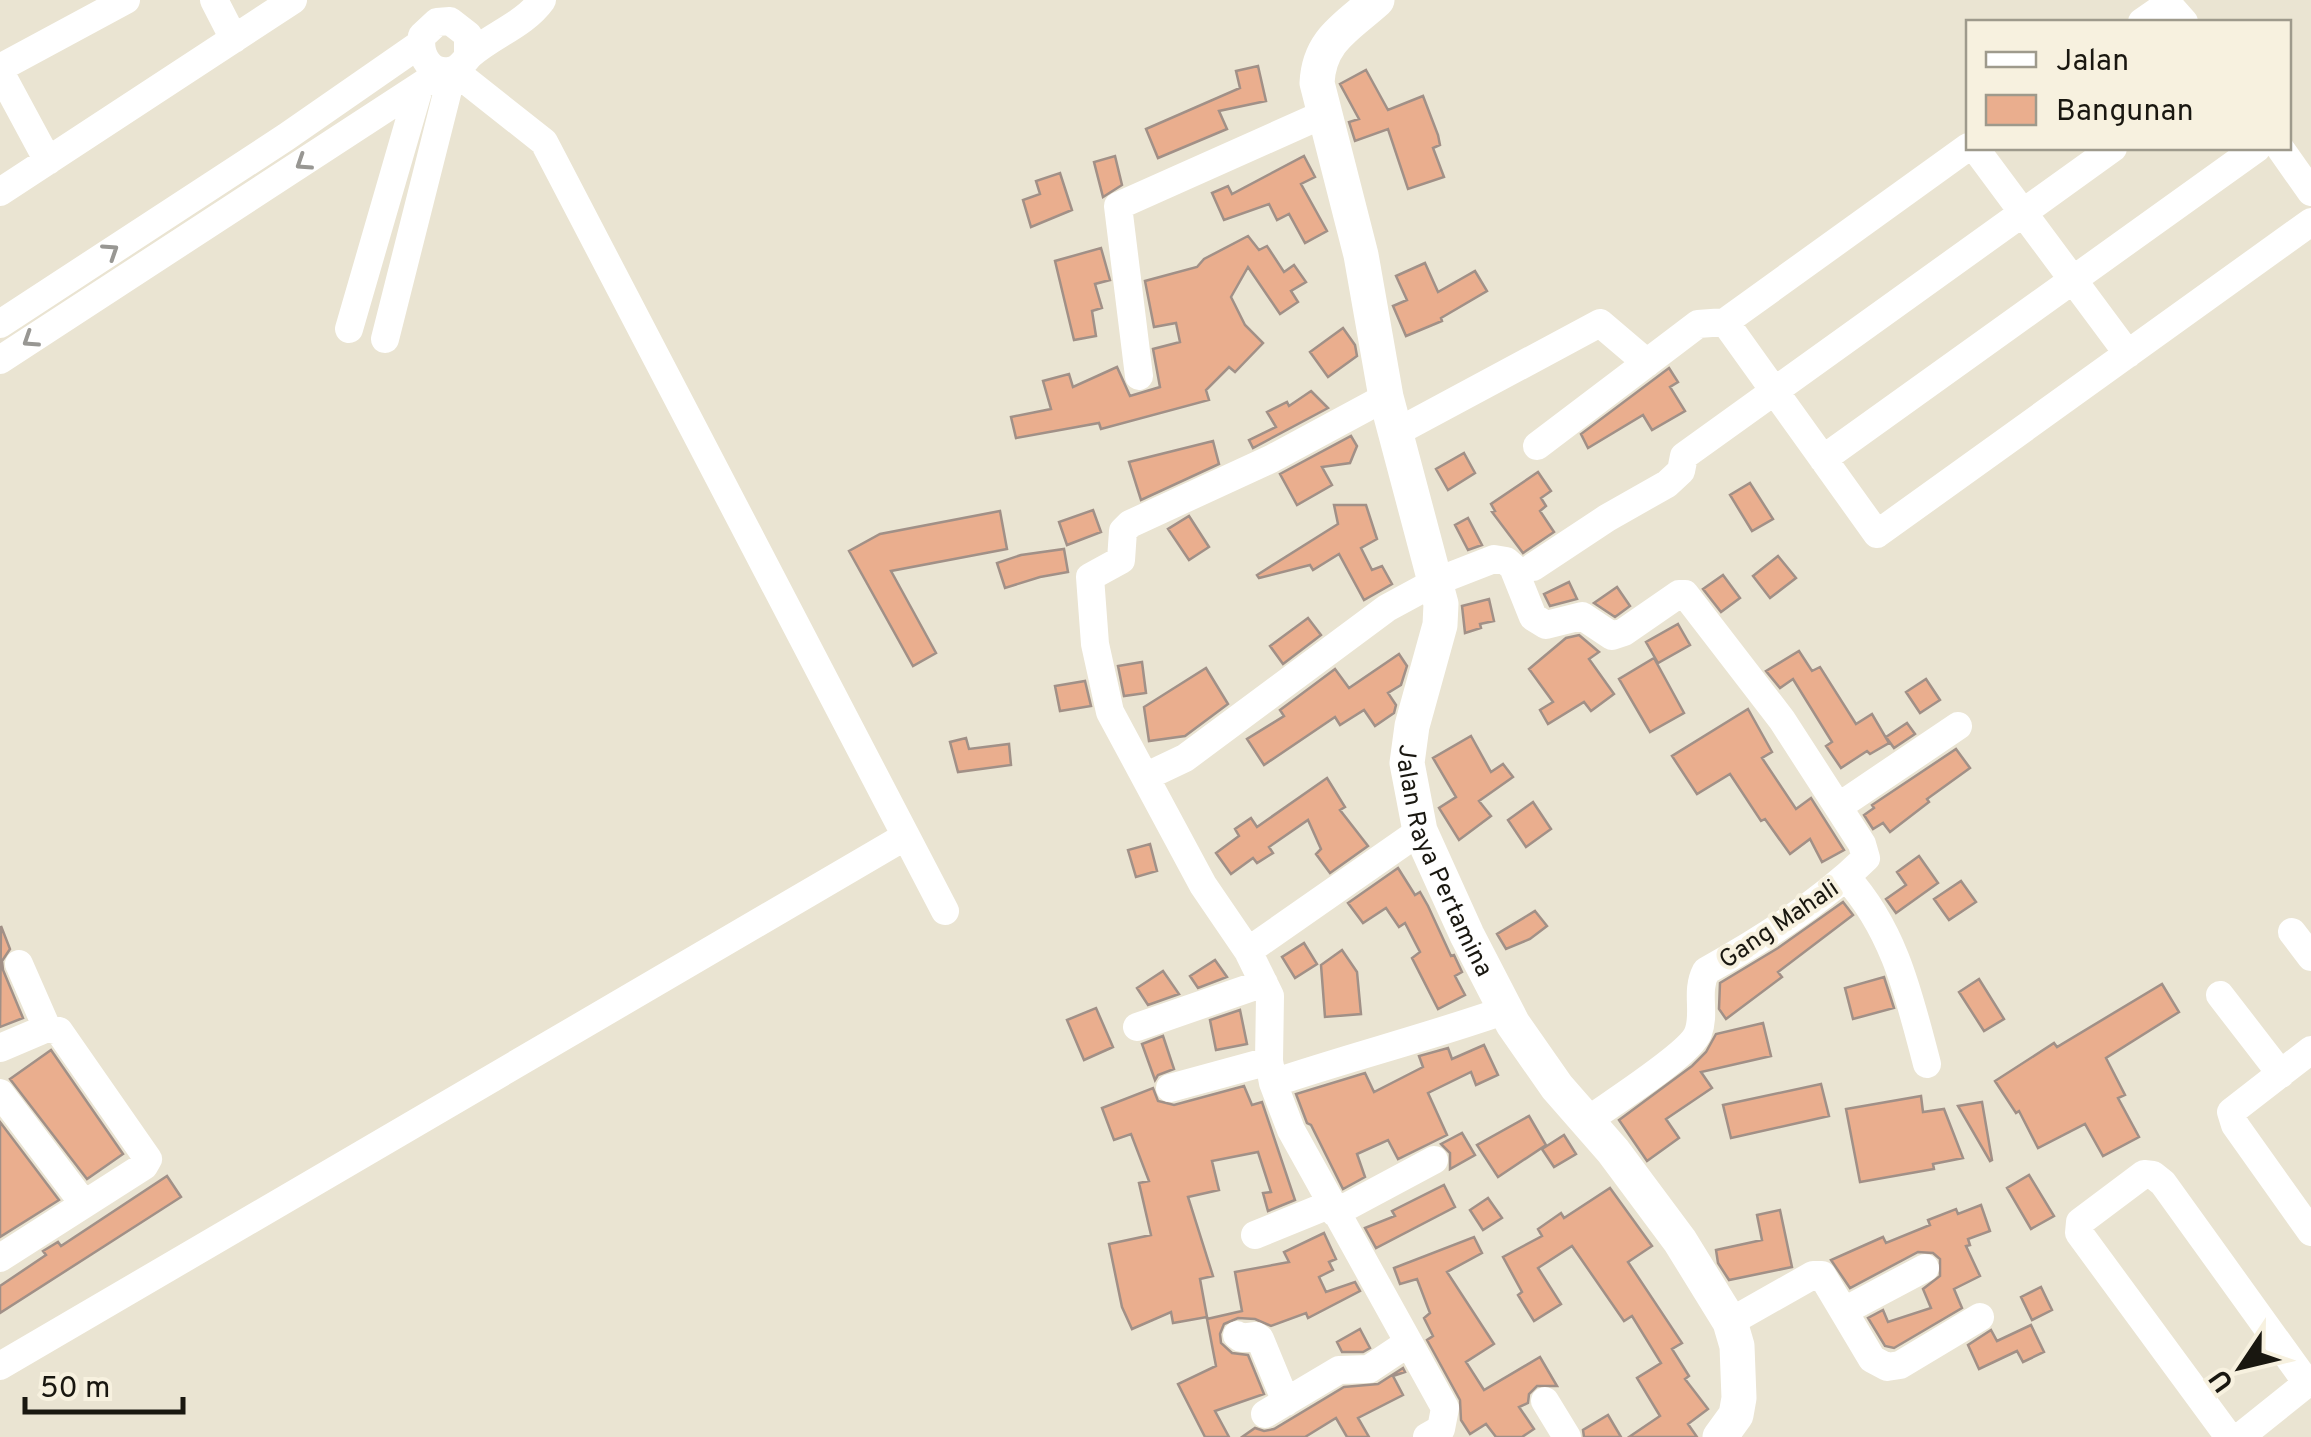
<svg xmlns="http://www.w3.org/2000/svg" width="2311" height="1437" font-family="Overpass,sans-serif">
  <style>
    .building { fill: #eaae8e; stroke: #a19087; stroke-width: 2.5 }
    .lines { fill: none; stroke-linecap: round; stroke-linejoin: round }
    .minor { stroke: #fff; stroke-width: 28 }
    .major { stroke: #fff; stroke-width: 35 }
    .oneway { stroke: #989793 }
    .labels { text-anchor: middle; stroke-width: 8; stroke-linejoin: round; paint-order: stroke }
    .street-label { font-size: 25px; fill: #191710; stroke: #f7f1df }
  </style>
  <rect width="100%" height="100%" fill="#eae4d2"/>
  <path class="building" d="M1258,66l8,35 -47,10 8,18 -69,29 -12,-29 94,-41 -4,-17z
    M1366,70l22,40 35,-14 15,39 2,10 -7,3 11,29 -36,12 -20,-60 -33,12 -6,-19 10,-3 -19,-35z
    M1115,156l7,29 -19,12 -9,-35z
    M1304,156l11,21 -14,7 26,47 -22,12 -16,-29 -12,6 -8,-16 -45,16 -12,-27 16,-7 4,8z
    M1060,173l12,37 -41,17 -8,-27 17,-6 -4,-13z
    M1248,236l11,14 8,-4 17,26 10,-7 12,17 -15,9 7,11 -18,12 -32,-47 -17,30 14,28 18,18 -28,29 -6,-5 -23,23 3,10 -108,29 -2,-6 -83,15 -5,-21 40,-8 -8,-28 26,-7 4,13 44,-20 13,29 30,-9 -7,-38 27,-7 -4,-19 -22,4 -9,-46 52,-14 7,-8z
    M1101,248l9,32 -15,4 7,24 -10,3 4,25 -22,4 -19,-79z
    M1425,263l13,29 37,-21 12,20 -46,27 1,3 -36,15 -13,-30 14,-6 -11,-24z
    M1343,328l12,17 2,11 -29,21 -18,-25z
    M1669,368l9,14 -8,5 15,24 -33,19 -9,-15 -55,33 -7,-14z
    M1311,391l17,17 -75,40 -4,-8 27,-13 -9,-15 20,-10 2,4z
    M1351,436l6,10 -7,17 -28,4 10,18 -35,20 -17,-31z
    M1213,441l6,23 -78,36 -12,-38z
    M1464,453l11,20 -27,17 -12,-21z
    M1538,472l13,19 -10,7 5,8 -6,5 14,21 -31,21 -31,-41 3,-1 -4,-7z
    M1750,483l23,36 -21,12 -22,-36z
    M1334,505h32l11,34 -16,9 11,22 10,-4 10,18 -28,16 -25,-46 -26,16 -3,-5 -51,13 -2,-3 81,-51z
    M1093,510l8,22 -34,13 -8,-23z
    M1000,511l7,38 -116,22 45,82 -23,13 -64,-115 31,-17z
    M1189,516l20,31 -20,13 -21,-31z
    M1468,518l14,27 -14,5 -13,-25z
    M1064,549l4,23 -28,5 -35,11 -8,-25 24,-8z
    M1778,556l18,22 -26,20 -17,-22z
    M1723,575l17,23 -19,14 -18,-23z
    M1569,582l8,17 -27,7 -6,-12z
    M1617,587l13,19 -15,11 -21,-14z
    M1489,599l5,22 -14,3 1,4 -16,5 -3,-27z
    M1308,618l13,17 -38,29 -13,-18z
    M1678,624l12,21 -32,18 -12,-21z
    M1579,635l20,17 -10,7 25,35 -23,17 -7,-9 -36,22 -8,-14 13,-8 -24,-33 37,-31z
    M1799,651l13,20 8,-4 36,57 16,-10 17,29 -19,11 -3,-3 -26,17 -15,-22 6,-4 -39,-63 -13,9 -14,-17z
    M1399,654l8,12 -6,19 -13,8 8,12 -2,8 -19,13 -11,-16 -24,15 -5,-8 -71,48 -17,-26 37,-23 -4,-6 55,-41 14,19z
    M1654,658l30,55 -34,19 -31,-53z
    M1142,662l4,31 -22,3 -6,-30z
    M1206,668l22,36 -43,32 -36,5 -5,-34z
    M1926,679l14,21 -20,13 -14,-21z
    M1085,681l6,25 -31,5 -5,-25z
    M1748,709l24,43 -10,6 34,51 15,-11 33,52 -22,12 -12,-23 -20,15 -25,-35 -4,2 -31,-47 -33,20 -25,-38z
    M1907,723l8,11 -21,14 -8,-11z
    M1471,736l20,36 12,-8 10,13 -34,24 12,15 -32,24 -20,-32 17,-11 -23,-39z
    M966,738l3,11 40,-5 2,21 -53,7 -8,-30z
    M1956,749l14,19 -43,31 2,3 -39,30 -7,-9 -10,6 -9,-14 10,-7 -2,-3z
    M1327,778l18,29 -5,3 28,36 -38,27 -14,-19 5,-5 -13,-29 -39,27 4,6 -16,10 -4,-5 -22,16 -15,-21 23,-17 -4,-7 16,-11 6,9z
    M1533,802l18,27 -25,18 -18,-27z
    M1150,844l7,27 -21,6 -8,-27z
    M1919,856l19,27 -42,30 -10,-14 20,-14 -9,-13z
    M1398,868l17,27 5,-3 8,14 23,50 3,-1 8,17 -7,4 10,19 -27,14 -26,-51 8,-6 -15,-29 -6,4 -13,-19 -23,15 -15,-20z
    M1961,881l15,21 -27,18 -15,-21z
    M1843,902l10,13 -75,57 4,5 -56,42 -7,-10 1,-26 58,-35z
    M1535,911l12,15 -17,13 -24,10 -9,-15z
    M1,926l9,23 -8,12 1,9 20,48 -23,9z
    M1304,943l13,21 -22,14 -13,-21z
    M1342,950l15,22 4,42 -36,3 -4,-52z
    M1215,960l12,17 -29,11 -8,-12z
    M1163,971l16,23 -31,11 -11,-17z
    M1884,977l10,31 -41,11 -8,-31z
    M1979,979l25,40 -20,12 -25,-39z
    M2162,984l17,28 -73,46 19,37 -7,3 21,39 -36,19 -18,-32 -47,24 -19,-37 -3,2 -21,-32 59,-38 3,4z
    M1096,1008l17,39 -29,13 -17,-40z
    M1240,1010l7,34 -31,6 -6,-30z
    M1763,1023l8,33 -70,16 11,16 -46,31 13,19 -32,23 -28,-41 73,-54 14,-14 10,-18z
    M1163,1036l11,33 -16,6 -3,5 -13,-36z
    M1484,1045l14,30 -22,10 -5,-13 -43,21 19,42 -49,24 -10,-19 -31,14 8,23 -22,12 -32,-64 -4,-2 -11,-29 69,-21 9,19 49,-25 -4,-11 29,-8 4,11z
    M51,1050l72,104 -36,25 -77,-100z
    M1821,1084l8,32 -98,22 -8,-33z
    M1244,1086l8,19 10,-3 33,98 -27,11 -5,-18 8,-1 -13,-40 -46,9 7,29 -31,7 25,79 -13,3 7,38 -34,6 -2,-11 -39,17 -10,-22 -13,-63 42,-9 -12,-52 10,-2 -18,-47 -17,6 -12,-32 51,-20 5,13 16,4z
    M1921,1096l2,16 21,-3 19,49 -30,6 1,5 -74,13 -14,-73z
    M1982,1102l10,58 -2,1 -32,-55z
    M1529,1116l17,29 -48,32 -21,-32z
    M0,1122l59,78 -59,37z
    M1462,1133l13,22 -25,14v-16l-9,-9z
    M1564,1135l12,19 -22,13 -12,-18z
    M2029,1175l25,41 -23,13 -24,-41z
    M167,1176l14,21 -181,116v-27l46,-31 -3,-4 15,-9 3,4z
    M1444,1185l11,22 -79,41 -11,-20 30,-12 -3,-5z
    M1610,1188l42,58 -24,16 54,81 -10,6 17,27 -4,3 23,30 -20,15 9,13h-68l31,-21 -23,-38 24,-15 -29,-47 -8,5 -52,-75 -34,22 23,36 -27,17 -16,-26 4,-3 -19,-35 39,-21 -4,-7 23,-16 3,5z
    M1488,1198l14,20 -19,12 -13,-20z
    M1981,1205l9,26 -22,8 2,6 -4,1 14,30 -26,13 8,19 -68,40 -9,-2 -17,-28 15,-8 5,12 43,-14 -8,-19 17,-13v-17l-7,-6 -15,-1 -68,36 -19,-28 52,-23 3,6 44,-18 -2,-5 28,-11 2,5z
    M1780,1210l12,57 -63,13 -11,-17 -2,-13 46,-10 -5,-25z
    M1324,1233l12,26 -7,3 4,8 -14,7 7,15 29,-10 5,9 -52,27 -2,-5 -35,13 -16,-7 -17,-1 -14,6 -4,10 1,9 11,10 16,2 16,39 -49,17 14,26h-24l-27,-53 38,-18 -9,-47 35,-8 -7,-39 54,-10 -5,-10z
    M1474,1237l8,16 -35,19 47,72 -28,18 18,28 56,-33 17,29h-20l-8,8 -1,9 -9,4 15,22 -12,8h-26l-10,-13 -16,10 -9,-14 -1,-20 -33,-60 6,-4 -9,-18 6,-5 -13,-34 -17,5 -6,-16z
    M2041,1287l11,23 -20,10 -11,-23z
    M2031,1325l13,27 -21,10 -6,-11 -38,18 -11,-24 23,-15 6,11z
    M1360,1329l10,19 -7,4h-21l-5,-10z
    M1403,1368l2,4 -12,4 10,19 -45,23 11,19h-22l-11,-19 -31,19h-63l13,-9 9,3 10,-2 70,-42 34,-3z
    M1608,1415l13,22h-37l-1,-7z"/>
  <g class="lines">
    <path class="minor" d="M214,0l20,39
      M2142,22l26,-18 16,18
      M468,56v-21l-18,-14 -13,1 -15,14c-4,19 9,41 31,34 9,-3 12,-11 18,-16 23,-20 53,-29 71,-54
      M0,68l126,-68
      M0,72l48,89
      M1975,148l153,206
      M2280,148l31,44
      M0,192l293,-192
      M1725,322l152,212 434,-312
      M0,324l286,-187 134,-93
      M349,329l70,-241
      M385,339l68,-269 91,72 401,769
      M0,360l443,-289
      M1139,376l-21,-170 206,-92
      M1386,397l-115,62 -141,65 -7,7 -2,29 -31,17 5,67 15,68 93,173 45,66 22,45 -1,65 4,22 18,47 154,278 -4,21 -14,8
      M1395,433l205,-110 47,40
      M1537,446l161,-122 27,-2 243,-175
      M1823,459l434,-311
      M1533,567l74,-49 60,-34 14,-13 3,-15 429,-308
      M1147,776l38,-18 202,-150 48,-26 59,-23 12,2 7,6 20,50 13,8 36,-9 30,20 12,-4 55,-38h6l97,126 80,124 4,14c-46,45 -104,82 -160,113 -11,21 0,41 -8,62 -8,21 -89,72 -111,88
      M1838,807l120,-81
      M1846,877c49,54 63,119 81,187
      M2292,932l19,25
      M1248,951l172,-120
      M19,964l28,64
      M2220,995l61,79
      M1137,1027l127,-44
      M0,1048l47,-20 12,3 89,128 -4,7 -144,92
      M2311,1050l-80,62 4,13 76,107
      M1273,1083c77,-26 156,-46 233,-73
      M1170,1088l99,-27
      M0,1093l84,111
      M1335,1213l99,-53
      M1255,1235l76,-31
      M1844,1311l81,-43
      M1730,1322l83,-47h9l50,84 15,8 13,-2 80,-48
      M1237,1335l4,3 15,-2 4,3 26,63
      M0,1366l906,-530
      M1545,1401l22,36
      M1265,1414l74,-44 30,-1 39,-26
      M2229,1437l-150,-204 1,-11 64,-48 9,1 10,8 144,200
      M2240,1437l71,-57"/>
    <path class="major" id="s1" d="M1377,0c-30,27 -58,40 -60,83l44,172 25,142 55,207 -1,21 -28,101 -5,37 13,68 47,104 46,89 44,63 56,64 67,90 50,81 7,24 2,52 -3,17 -16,22"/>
  </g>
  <defs><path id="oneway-chevron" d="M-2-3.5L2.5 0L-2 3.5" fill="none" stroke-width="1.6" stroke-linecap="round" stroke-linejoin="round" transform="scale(2.5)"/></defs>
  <g class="oneway">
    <use href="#oneway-chevron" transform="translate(303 163) rotate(147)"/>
    <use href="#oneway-chevron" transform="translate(111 251) rotate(-33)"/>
    <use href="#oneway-chevron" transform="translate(30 340) rotate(147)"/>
  </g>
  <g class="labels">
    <g class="street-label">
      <text dy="9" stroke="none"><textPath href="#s1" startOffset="910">Jalan Raya Pertamina</textPath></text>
      <text transform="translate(1778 923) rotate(-34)" y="9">Gang Mahali</text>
    </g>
  </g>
  <rect x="1966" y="20" width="325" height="130" fill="#f7f1df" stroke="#9e9a8c" stroke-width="2.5"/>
  <rect x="1986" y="52" width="50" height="15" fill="#ffffff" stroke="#9e9a8c" stroke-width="2.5"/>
  <text x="2056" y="70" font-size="30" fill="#191710">Jalan</text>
  <rect x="1986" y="95" width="50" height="30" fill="#eaae8e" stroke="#9e9a8c" stroke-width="2.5"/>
  <text x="2056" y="120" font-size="30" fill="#191710">Bangunan</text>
  <g transform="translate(2241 1367) rotate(235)" stroke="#f7f1df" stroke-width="8" paint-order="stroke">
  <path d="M0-8L18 38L0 25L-18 38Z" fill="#191710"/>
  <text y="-15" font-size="28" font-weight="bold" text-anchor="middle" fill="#191710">U</text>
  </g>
  <path d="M25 1397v15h158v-15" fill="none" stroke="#191710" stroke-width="5"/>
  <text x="40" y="1397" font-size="30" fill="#191710" stroke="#f7f1df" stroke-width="8" paint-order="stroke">50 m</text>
</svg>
